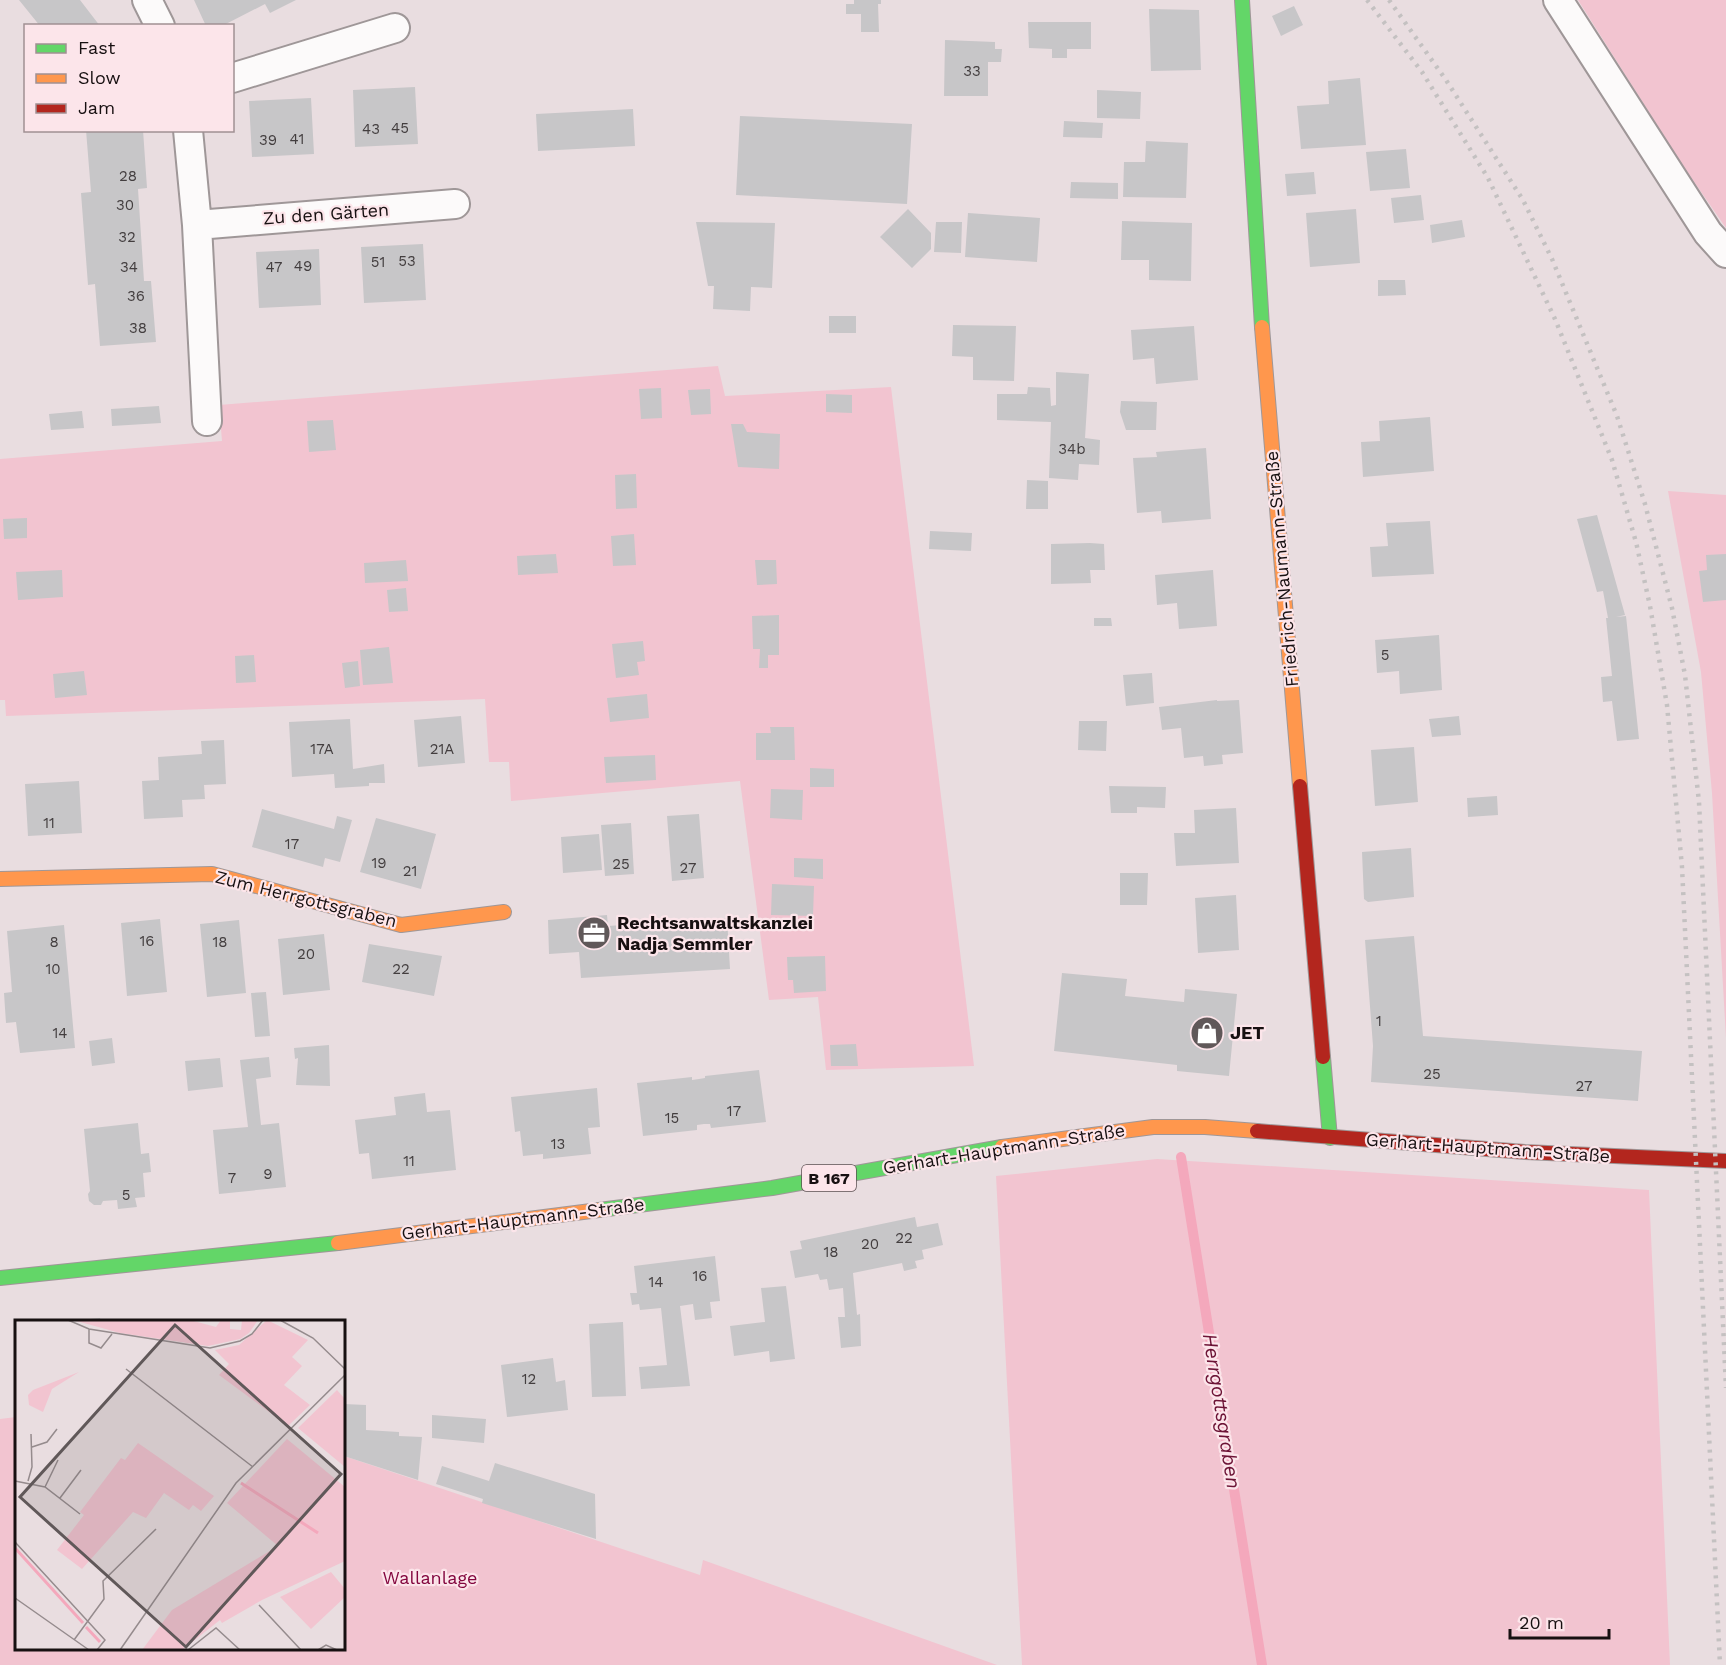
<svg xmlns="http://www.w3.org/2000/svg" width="1726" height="1665" font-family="'Work Sans',sans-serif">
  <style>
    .green { fill: #f2c4d0 }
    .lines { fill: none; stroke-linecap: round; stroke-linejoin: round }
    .stream { stroke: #f4a8bc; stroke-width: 10 }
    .building { fill: #c7c6c8 }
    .street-casing { stroke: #9f9798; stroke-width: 32 }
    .fast-casing { stroke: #9f9798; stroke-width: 16 }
    .slow-casing { stroke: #9f9798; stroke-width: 16 }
    .jam-casing { stroke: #9f9798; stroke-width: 16 }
    .street { stroke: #fcfafa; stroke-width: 28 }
    .fast { stroke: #63d668; stroke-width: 14 }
    .slow { stroke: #ff974d; stroke-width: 14 }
    .jam { stroke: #b3261e; stroke-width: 14 }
    .rail { stroke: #c4c1c1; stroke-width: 4.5; stroke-dasharray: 3 6; stroke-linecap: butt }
    .labels { text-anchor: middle; stroke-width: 4.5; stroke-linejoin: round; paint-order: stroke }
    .number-label { font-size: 15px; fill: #433e3f }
    .shield { fill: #fce5ea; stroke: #5c5052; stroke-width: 1.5 }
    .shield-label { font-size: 16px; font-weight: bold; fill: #171011 }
    .street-label { font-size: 18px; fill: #171011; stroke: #fce5ea }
    .poi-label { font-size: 18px; font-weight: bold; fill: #171011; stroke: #fce5ea; text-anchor: start }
    .park-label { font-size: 18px; fill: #83063e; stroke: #fce5ea }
    .water-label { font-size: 20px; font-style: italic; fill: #6c1335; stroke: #fce5ea }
    .inset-river { fill: none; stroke: #f4a8bc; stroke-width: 3 }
    .inset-road { fill: none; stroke: #958b8d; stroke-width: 1.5 }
    .view { fill: #605859; fill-opacity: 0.15; stroke: #605859; stroke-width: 3 }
    .inset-edge { fill: none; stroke: #171011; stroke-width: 3 }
  </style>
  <rect width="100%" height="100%" fill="#e9dde0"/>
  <path class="green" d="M1578,0h148v228l-45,-65z
    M718,366l7,30 166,-9 83,679 -148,4 -8,-73 -49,3 -29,-219 -229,20 -2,-39h-20l-4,-63 -479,17 -1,-16h-5v-241l222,-18 -3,-36z
    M1668,491l58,4v543l-14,-245 -11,-121z
    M1157,1159l492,31 21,475h-648l-26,-489z
    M16,1417v231h328v-192l356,119 3,-15 294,105h-997v-246z"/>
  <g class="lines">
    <path class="stream" d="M1181,1157l81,508"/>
  </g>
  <path class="building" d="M19,0h61l20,26h-60z
    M194,0h102l-26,13 -5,-9 -43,22h-16z
    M854,0h27v4h-3l1,28h-18v-18h-15v-10h8z
    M1294,6l9,19 -22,11 -9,-20z
    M1149,9l50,1 2,60 -50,1z
    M1028,22h63v27h-24v9h-15v-9l-23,-1z
    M945,40l50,2v7h7l-1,13h-13v34h-44z
    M1360,78l6,67 -65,4 -4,-43 32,-2 -1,-23z
    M415,87l3,57 -63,3 -2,-57z
    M1097,90l44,2 -1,27 -43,-1z
    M311,98l3,56 -62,3 -3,-56z
    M633,109l2,37 -97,5 -2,-37z
    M740,116l172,8 -5,80 -171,-9z
    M1064,121l39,2 -1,15 -39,-1z
    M86,130h57l4,58 -9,1 6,92h7l5,61 -56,4 -5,-62 -7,1 -7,-92 10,-1z
    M1146,141l42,2 -2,55 -63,-1 1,-35h21z
    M1406,149l4,39 -40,3 -4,-39z
    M1314,172l2,22 -29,2 -2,-22z
    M1071,182l47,1v16l-48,-1z
    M1421,195l3,25 -30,3 -3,-25z
    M908,209l23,24v16l-19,19 -32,-31z
    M1356,209l4,54 -50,4 -4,-54z
    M968,213l72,5 -3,44 -72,-5z
    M1462,220l3,17 -33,6 -2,-18z
    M1122,221l70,2 -1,58 -42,-1v-20h-28z
    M696,222l79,1 -3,65 -21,-1 -1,24 -37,-2 1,-23h-6z
    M936,222h26l-1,31 -27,-1z
    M423,244l3,56 -62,3 -3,-56z
    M319,249l2,56 -62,3 -3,-56z
    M1378,280h27l1,15 -28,1z
    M829,316h27v17h-27z
    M953,325l63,1 -2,55 -41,-1v-23l-21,-1z
    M1194,326l4,54 -42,4 -2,-26 -21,2 -2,-30z
    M1056,372l33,2 -4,64 15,2 -1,25 -20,-1 -1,16 -29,-2 2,-56 -54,-2v-26h30l1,-7 22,1 1,18 5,-1z
    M661,388l1,30 -21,1 -2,-30z
    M710,389l1,25 -20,1 -3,-25z
    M826,394l26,1v18l-26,-1z
    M1121,401l36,1 -1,28h-30l-6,-18z
    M159,406l2,17 -49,3 -1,-17z
    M82,411l2,17 -33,2 -2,-16z
    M1430,417l4,54 -71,6 -2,-35 19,-1 -1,-20z
    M333,420l3,30 -27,2 -2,-31z
    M731,424h12l4,8 33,2 -1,35 -41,-2z
    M1206,448l5,71 -49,4 -1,-12 -24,2 -4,-55 24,-1 -1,-5z
    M636,474l1,34 -21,1 -1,-34z
    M1027,480l21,1v28h-22z
    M1597,515l28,100 -9,2 10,-1 13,123 -22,2 -5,-40 -9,1 -2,-25 11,-1 -6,-58h2l-5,-27 -6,1 -20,-73z
    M27,518v20l-23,1 -1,-20z
    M1430,521l4,53 -62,3 -2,-30 18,-1 -2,-23z
    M930,531l42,2 -1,18 -42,-2z
    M634,534l2,31 -23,1 -2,-30z
    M1090,543l14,1 1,26h-15l1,13 -40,1v-40z
    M556,554l2,19 -40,2 -1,-19z
    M1726,554v46l-23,2 -4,-31 8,-1 -1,-15z
    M406,560l2,21 -43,2 -1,-20z
    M755,560h21l1,24 -20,1z
    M62,570l1,27 -45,3 -2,-28z
    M1213,570l4,56 -38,3 -2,-26 -20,2 -2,-30z
    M406,588l2,23 -19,1 -2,-22z
    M779,615v40h-11v13h-9l1,-19h-7l-1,-33z
    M1094,618h17l1,8h-18z
    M1439,635l3,55 -42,4 -1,-23 -22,2 -2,-33z
    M643,641l2,20 -8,1 2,13 -23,3 -4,-34z
    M389,647l4,36 -30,2 -3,-35z
    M254,655l2,27 -20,1 -1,-27z
    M358,661l2,25 -15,2 -3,-25z
    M84,671l3,24 -32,3 -2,-24z
    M1152,673l2,30 -28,3 -3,-31z
    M647,694l2,24 -39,4 -3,-24z
    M1217,700v1l22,-1 4,53 -21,2 1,9 -19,2 -1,-10 -19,2 -3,-30 -19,2 -3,-23z
    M461,716l4,47 -47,4 -4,-47z
    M1459,716l2,19 -29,2 -3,-18z
    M350,719l3,50 31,-5 1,19h-16v3l-34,2 -1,-14 -42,3 -3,-55z
    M1079,721h28l-1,30 -28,-1z
    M770,727h24l1,33h-39v-27h15z
    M224,740l2,44 -22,1 1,14 -23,1 1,17 -39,2 -2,-38 17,-1 -1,-23 44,-3 -1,-13z
    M1414,747l4,55 -43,4 -4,-56z
    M655,755l1,25 -50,3 -2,-26z
    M810,768l24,1v18h-24z
    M79,781l3,52 -54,3 -3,-52z
    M1109,786l57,1 -1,21 -28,-1v6h-26z
    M771,789l32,1 -1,30 -32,-2z
    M1497,796l1,19 -30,2 -1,-19z
    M1236,808l3,55 -63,3 -2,-33h21l-1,-23z
    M262,809l72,20 3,-13 15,4 -12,42 -15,-4 -2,9 -71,-20z
    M699,814l5,64 -32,3 -5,-65z
    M376,818l60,16 -15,55 -61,-17z
    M631,823l3,51 -29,2 -4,-51z
    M599,834l3,36 -39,3 -2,-36z
    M1411,848l3,49 -46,5 -4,-3 -2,-47z
    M794,858l29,1v20l-29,-2z
    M1120,873h28l-1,32h-27z
    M772,884l42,2 -1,30 -42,-1z
    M1236,895l3,55 -41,3 -3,-55z
    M607,915l1,11 119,-8 3,51 -149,9 -2,-26 -30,2 -1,-34z
    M160,919l7,73 -40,4 -6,-73z
    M239,920l7,73 -39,4 -7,-73z
    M64,925l11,123 -55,5 -4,-31 -10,1 -2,-30 8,-1 -5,-61z
    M324,934l6,56 -47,5 -5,-56z
    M1414,936l9,100 219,15 -4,50 -267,-19 2,-36 -8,-106z
    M369,944l73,12 -8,40 -72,-14z
    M825,956l1,35 -32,2 -1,-13h-5l-1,-23z
    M1062,973l65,6 -2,17 59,6 1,-13 52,5 -8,82 -52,-5v-6l-123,-14z
    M266,992l4,44 -15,1 -4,-44z
    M112,1038l3,25 -23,3 -3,-25z
    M856,1044l2,22h-27l-1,-21z
    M329,1045l1,41 -34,-1 2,-27 -3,1 -1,-11z
    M269,1057l2,20 -15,2 5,46 18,-2 7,64 -67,7 -6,-64 35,-3 -8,-67z
    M220,1058l3,29 -35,4 -3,-30z
    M759,1070l7,52 -55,6 -1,-4h-6l-7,1v5l-54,6 -6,-53 55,-6v3l7,-1 6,-1v-2z
    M597,1088l3,39 -12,1 3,26 -48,5v-5l-20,2 -3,-25 -5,1 -4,-35z
    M425,1093l2,19 23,-2 6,60 -84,9 -3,-26 -10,1 -4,-34 41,-5 -2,-18z
    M138,1123l3,31 8,-1 2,19 -8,1 2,24 -10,1 2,9 -19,2 -1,-9 -14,1 -2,4h-7l-5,-4 -1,-7 2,-3 -6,-62z
    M915,1217l2,10 21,-4 5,22 -21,5 2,9 -9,2 2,7 -13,3 -2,-8 -49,10 4,42 3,-1 1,32 -20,2 -3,-31h7l-2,-29 -14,2 -2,-11 -7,1 -2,-6 -23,4 -5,-27 12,-2 -2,-8z
    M715,1256l5,45 -10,1 2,16 -17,2 -2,-16 -13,2 10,80 -49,3 -2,-22 28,-2 -6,-57 -21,2 -1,-6 -7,1 -2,-12h7l-3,-27z
    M786,1286l9,73 -25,3 -1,-11 -35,5 -4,-30 35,-4 -4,-34z
    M100,1318l1,4h-21v-2z
    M623,1322l3,74 -34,1 -3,-73z
    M553,1358l3,24 9,-2 3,30 -61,7 -6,-52z
    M344,1404l22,1v25l33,2v4l23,1 -4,43 -74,-24z
    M432,1415l54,4 -2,24 -52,-5z
    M495,1463l100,31 1,45 -114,-36 1,-4 -47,-15 6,-18 47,15z"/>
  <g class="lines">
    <g class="street-casing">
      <path id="street" d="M147,0l13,26
        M1558,0l150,233 18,20
        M232,78l163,-50
        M188,130l9,95 10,196
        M197,225l258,-21"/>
    </g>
    <g class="fast-casing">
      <path id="fast" d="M1242,0l20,327
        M1323,1057l7,81
        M599,1210l173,-22 230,-41
        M0,1278l338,-35"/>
    </g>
    <g class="slow-casing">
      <path id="slow" d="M1262,327l38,459
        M0,879l212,-5 189,51 103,-13
        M1002,1147l151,-20h52l52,4
        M338,1243l261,-33"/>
    </g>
    <g class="jam-casing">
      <path id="jam" d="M1300,786l23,271
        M1257,1131l268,21 201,9"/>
    </g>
    <use href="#street" class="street"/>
    <use href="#fast" class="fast"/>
    <use href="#slow" class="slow"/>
    <use href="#jam" class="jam"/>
    <path class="rail" d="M1367,0l55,72 66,106 67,141 57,141 24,82 14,64 17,99 15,162 38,798
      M1389,0l57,80 77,120 29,59 65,157 28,88 27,104 13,67 14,127 27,586"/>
  </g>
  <defs>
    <g id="office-disc" transform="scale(1.725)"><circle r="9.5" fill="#605859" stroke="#fce5ea"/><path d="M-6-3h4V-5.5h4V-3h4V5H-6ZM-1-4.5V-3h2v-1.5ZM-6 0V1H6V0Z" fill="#fff"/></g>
    <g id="shop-disc" transform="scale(1.725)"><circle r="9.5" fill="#605859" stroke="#fce5ea"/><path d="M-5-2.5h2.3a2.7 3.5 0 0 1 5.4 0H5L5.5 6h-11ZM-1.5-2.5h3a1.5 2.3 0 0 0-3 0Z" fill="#fff"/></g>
  </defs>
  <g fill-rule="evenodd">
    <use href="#office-disc" x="594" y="933"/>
    <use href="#shop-disc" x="1207" y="1033"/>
  </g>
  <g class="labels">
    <g class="number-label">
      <text x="972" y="76">33</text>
      <text x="400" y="133">45</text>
      <text x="371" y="134">43</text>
      <text x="297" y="144">41</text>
      <text x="268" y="145">39</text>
      <text x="128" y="181">28</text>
      <text x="125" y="210">30</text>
      <text x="127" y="242">32</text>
      <text x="407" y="266">53</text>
      <text x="378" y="267">51</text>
      <text x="303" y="271">49</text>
      <text x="129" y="272">34</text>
      <text x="274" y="272">47</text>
      <text x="136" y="301">36</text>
      <text x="138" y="333">38</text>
      <text x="1072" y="454">34b</text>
      <text x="1385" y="660">5</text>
      <text x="322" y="754">17A</text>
      <text x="442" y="754">21A</text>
      <text x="49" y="828">11</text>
      <text x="292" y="849">17</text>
      <text x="379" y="868">19</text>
      <text x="621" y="869">25</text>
      <text x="688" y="873">27</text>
      <text x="410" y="876">21</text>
      <text x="147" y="946">16</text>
      <text x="54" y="947">8</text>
      <text x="220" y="947">18</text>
      <text x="306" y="959">20</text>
      <text x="53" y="974">10</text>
      <text x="401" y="974">22</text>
      <text x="1379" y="1026">1</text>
      <text x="60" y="1038">14</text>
      <text x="1432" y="1079">25</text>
      <text x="1584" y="1091">27</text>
      <text x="734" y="1116">17</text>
      <text x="672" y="1123">15</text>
      <text x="558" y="1149">13</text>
      <text x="409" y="1166">11</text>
      <text x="268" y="1179">9</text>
      <text x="232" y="1183">7</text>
      <text x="126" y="1200">5</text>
      <text x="904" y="1243">22</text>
      <text x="870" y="1249">20</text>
      <text x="831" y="1257">18</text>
      <text x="700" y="1281">16</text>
      <text x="656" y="1287">14</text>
      <text x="529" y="1384">12</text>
    </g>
    <rect class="shield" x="802" y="1165" width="54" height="26" rx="4.5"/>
    <g class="shield-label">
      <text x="829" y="1184">B 167</text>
    </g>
    <g class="street-label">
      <text transform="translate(326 214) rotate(-4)" y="6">Zu den Gärten</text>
      <text transform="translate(1282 569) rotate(-95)" y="6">Friedrich-Naumann-Straße</text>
      <text transform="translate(306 899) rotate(14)" y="6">Zum Herrgottsgraben</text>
      <text transform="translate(1488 1148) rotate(4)" y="6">Gerhart-Hauptmann-Straße</text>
      <text transform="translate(1004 1149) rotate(-9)" y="6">Gerhart-Hauptmann-Straße</text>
      <text transform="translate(523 1219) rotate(-7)" y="6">Gerhart-Hauptmann-Straße</text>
    </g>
    <g class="poi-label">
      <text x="617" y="929">Rechtsanwaltskanzlei<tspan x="617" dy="21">Nadja Semmler</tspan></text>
      <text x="1230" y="1039">JET</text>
    </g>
    <g class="park-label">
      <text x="430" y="1584">Wallanlage</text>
    </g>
    <g class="water-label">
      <text transform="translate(1222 1411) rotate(81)" y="7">Herrgottsgraben</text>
    </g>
  </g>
  <g transform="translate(15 1320)">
    <rect width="330" height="330" fill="#e9dde0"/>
    <path d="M58,0h117l26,7 5,-7h9v9l11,1 1,-10h16l-9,13 -9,6 -32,7 -88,-13zM252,0l41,20 -16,17 10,9 -18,19 26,20 -22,21 -69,-51 10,-11 -14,-14 24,-5zM64,52l-27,17 -9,23 -14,-7 -1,-10 5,-5zM322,70l8,9v68l-47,-39zM272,119l58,48v74l-83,39 -40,23 -2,-3 -38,30h-40l30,-40 106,-64 -51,-43zM123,123l76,53 -13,15 -8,-6 -4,5 -25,-17 -18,25 -13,-6 -51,57 -25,-19 27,-35 -4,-3 41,-54 4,2zM316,252l14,17v8l-34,32 -31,-32z" fill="#f2c4d0"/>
    <path class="inset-river" d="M226,163l77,50M0,228l68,75M71,307l14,15"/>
    <path class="inset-road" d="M53,0l21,9 121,19 30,-7 12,-7 11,-14M265,0l33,18 32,31M74,9v14l12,5 11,-14M111,49l127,98M17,127l15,-5 10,-13M0,161l30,6 35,27M13,161l4,-14 -1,-33M30,167l13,-27M45,178l21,-28M0,222l90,98 -8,10M0,278l74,52M244,285l42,45M59,320l30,-41 -1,-18 53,-52M105,330l116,-167 109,-108M173,330l28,-22 24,22M303,330l8,-5 11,5"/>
    <path class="view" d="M160,5l166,149 -155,173 -166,-150z"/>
    <rect width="330" height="330" class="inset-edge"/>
  </g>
  <rect x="24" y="24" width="210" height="108" fill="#fce5ea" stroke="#a09093" stroke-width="1.5"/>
  <rect x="36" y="44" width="30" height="9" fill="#63d668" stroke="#a09093" stroke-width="1.5"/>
  <text x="78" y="54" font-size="18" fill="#171011">Fast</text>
  <rect x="36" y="74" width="30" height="9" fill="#ff974d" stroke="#a09093" stroke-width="1.5"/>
  <text x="78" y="84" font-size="18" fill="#171011">Slow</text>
  <rect x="36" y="104" width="30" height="9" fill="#b3261e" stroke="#a09093" stroke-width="1.5"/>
  <text x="78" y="114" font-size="18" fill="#171011">Jam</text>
  <path d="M1510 1629v9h99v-9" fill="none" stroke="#171011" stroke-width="3"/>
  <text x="1519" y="1629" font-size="18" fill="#171011" stroke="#fce5ea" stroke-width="4.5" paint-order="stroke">20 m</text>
</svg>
